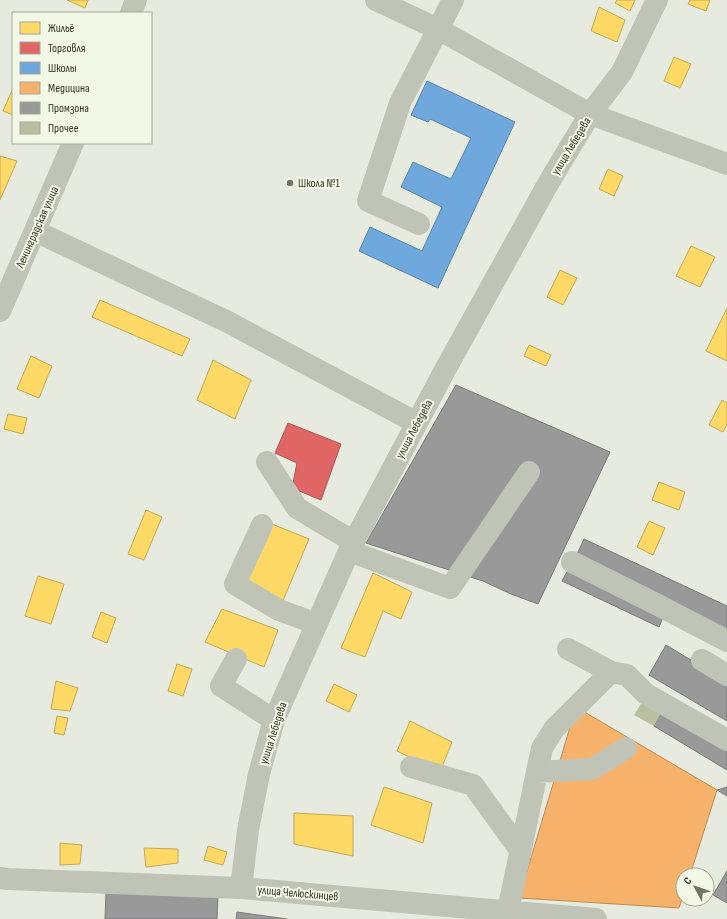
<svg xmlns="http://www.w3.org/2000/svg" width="727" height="919" font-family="'Sofia Sans Condensed',sans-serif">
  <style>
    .homes { fill: #ffd966; stroke: #c2a853 }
    .shops { fill: #e06666; stroke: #ac5753 }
    .schools { fill: #6fa8dc; stroke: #5d85a5 }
    .health { fill: #f6b26b; stroke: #bb8c56 }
    .industry { fill: #999; stroke: #7a7b76 }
    .building { fill: #bcbea0 }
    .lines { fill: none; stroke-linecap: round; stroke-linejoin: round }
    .minor { stroke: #c0c4b7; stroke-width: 22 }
    .poi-dot { fill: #717467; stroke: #f2f8e5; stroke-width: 1.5 }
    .labels { text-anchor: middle; stroke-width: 4; stroke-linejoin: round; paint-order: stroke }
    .street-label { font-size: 12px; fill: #323426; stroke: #f2f8e5 }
    .poi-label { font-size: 12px; fill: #323426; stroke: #f2f8e5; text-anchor: start }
  </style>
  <rect width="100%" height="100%" fill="#e7ebdf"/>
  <path class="homes" d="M67,0h21l-3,8z
    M617,0h18l-5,11 -15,-8z
    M690,0h20l-4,11 -18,-7z
    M599,7l26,13 -8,22 -26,-11z
    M674,57l17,7 -11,24 -16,-7z
    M13,88v27l-10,-4z
    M0,156l17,5 -17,39z
    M608,169l15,7 -9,20 -15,-7z
    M691,246l24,11 -15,30 -24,-11z
    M560,270l17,8 -14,27 -16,-8z
    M100,300l90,39 -8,17 -90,-39z
    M727,308v53l-21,-10z
    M529,345l22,10 -5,11 -22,-10z
    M31,356l21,10 -13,32 -22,-9z
    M213,360l38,20 -16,39 -38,-19z
    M722,400l5,3v21l-4,8 -14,-7z
    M8,414l19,4 -4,16 -19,-5z
    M659,482l26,10 -6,18 -27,-10z
    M146,510l16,7 -18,43 -16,-6z
    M649,521l16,7 -12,27 -16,-8z
    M272,524l37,15 -30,71 -39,-23z
    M373,573l39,19 -11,27 -18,-8 -18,46 -24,-9z
    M38,576l26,8 -13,40 -26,-8z
    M222,609l56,21 -14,37 -59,-25z
    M101,612l15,6 -9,25 -15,-6z
    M177,664l15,5 -9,27 -15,-5z
    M56,681l22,7 -8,23 -19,-2z
    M334,684l23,11 -8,17 -23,-11z
    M57,716l11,2 -4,17 -10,-2z
    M410,721l42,21 -12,30 -43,-21z
    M384,787l48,16 -9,40 -52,-18z
    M294,813l59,3v40l-59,-12z
    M60,843l22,2 -2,19 -20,1z
    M208,846l19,6 -4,13 -19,-5z
    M144,848l34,1v14l-32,4z"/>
  <path class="shops" d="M288,423l53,21 -20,56 -29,-12 5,-25 -22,-10z"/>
  <path class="schools" d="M427,81l88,41 -77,166 -79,-37 11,-24 52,24 20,-44 -41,-20 12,-25 38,17 20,-41 -41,-19 -2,3 -17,-7z"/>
  <path class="health" d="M576,707l141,83 -27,85h-7v21l-4,12 -160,-10z"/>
  <path class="industry" d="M456,385l154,67 -72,152 -27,-10 -28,-13 -117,-38z
    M584,539l143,67v24l-150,-76z
    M569,568l96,45 -6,14 -97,-46z
    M666,645l61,37v39l-78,-46z
    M664,708l63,38v24l-73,-44z
    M727,787v9l-10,-6z
    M727,871v32l-14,-8z
    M106,891l112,5 -1,23h-112z
    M237,912l50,7h-51z"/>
  <path class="building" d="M645,697l19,11 -10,18 -20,-11z"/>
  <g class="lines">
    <path class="minor" d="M376,0l62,29 152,85 137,50
      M131,13l5,-13
      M419,224l-51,-23 32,-98 53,-103
      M35,231l191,90 191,102
      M0,311l73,-168
      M267,462l30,46 57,34
      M262,525l-27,59 44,26 38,14
      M349,551l101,37 79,-116
      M572,562l84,42 71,37
      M568,649l43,23 16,3 19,19 81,46
      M236,659l-15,27 53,34
      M702,660l25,15
      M411,767l62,18 47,65
      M537,772l55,-3 34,-21
      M0,878l8,1 233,9 355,31
      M241,888l7,-58 11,-56 15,-54 75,-169 96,-181 104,-188 41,-68 32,-42 35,-72
      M508,911l34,-163 12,-19 57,-57"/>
  </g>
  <circle class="poi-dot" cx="290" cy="183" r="4"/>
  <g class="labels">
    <g class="street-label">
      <text transform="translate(571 146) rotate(-59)" y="4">улица Лебедева</text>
      <text transform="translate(37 227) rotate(-66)" y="4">Ленинградская улица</text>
      <text transform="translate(414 429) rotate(-62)" y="4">улица Лебедева</text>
      <text transform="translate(273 733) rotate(-72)" y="4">улица Лебедева</text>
      <text transform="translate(298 893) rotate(5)" y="4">улица Челюскинцев</text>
    </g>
    <g class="poi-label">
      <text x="298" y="187">Школа №1</text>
    </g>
  </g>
  <rect x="12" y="12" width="140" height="132" fill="#f2f8e5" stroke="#a5aa99"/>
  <rect x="20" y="22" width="20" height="12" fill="#ffd966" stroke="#a5aa99"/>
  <text x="48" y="32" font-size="12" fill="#323426">Жильё</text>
  <rect x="20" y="42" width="20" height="12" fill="#e06666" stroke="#a5aa99"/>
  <text x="48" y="52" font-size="12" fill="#323426">Торговля</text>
  <rect x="20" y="62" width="20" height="12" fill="#6fa8dc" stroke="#a5aa99"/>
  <text x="48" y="72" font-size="12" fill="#323426">Школы</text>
  <rect x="20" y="82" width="20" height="12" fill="#f6b26b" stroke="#a5aa99"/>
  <text x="48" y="92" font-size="12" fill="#323426">Медицина</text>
  <rect x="20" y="102" width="20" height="12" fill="#999999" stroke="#a5aa99"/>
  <text x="48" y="112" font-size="12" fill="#323426">Промзона</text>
  <rect x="20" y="122" width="20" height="12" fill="#bcbea0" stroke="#a5aa99"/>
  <text x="48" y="132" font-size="12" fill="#323426">Прочее</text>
  <g transform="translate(695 887) rotate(310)"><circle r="19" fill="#f2f8e5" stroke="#a5aa99"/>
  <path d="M0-3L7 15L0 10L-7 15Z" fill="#717467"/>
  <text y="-6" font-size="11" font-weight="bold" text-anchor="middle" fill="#323426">С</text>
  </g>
</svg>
